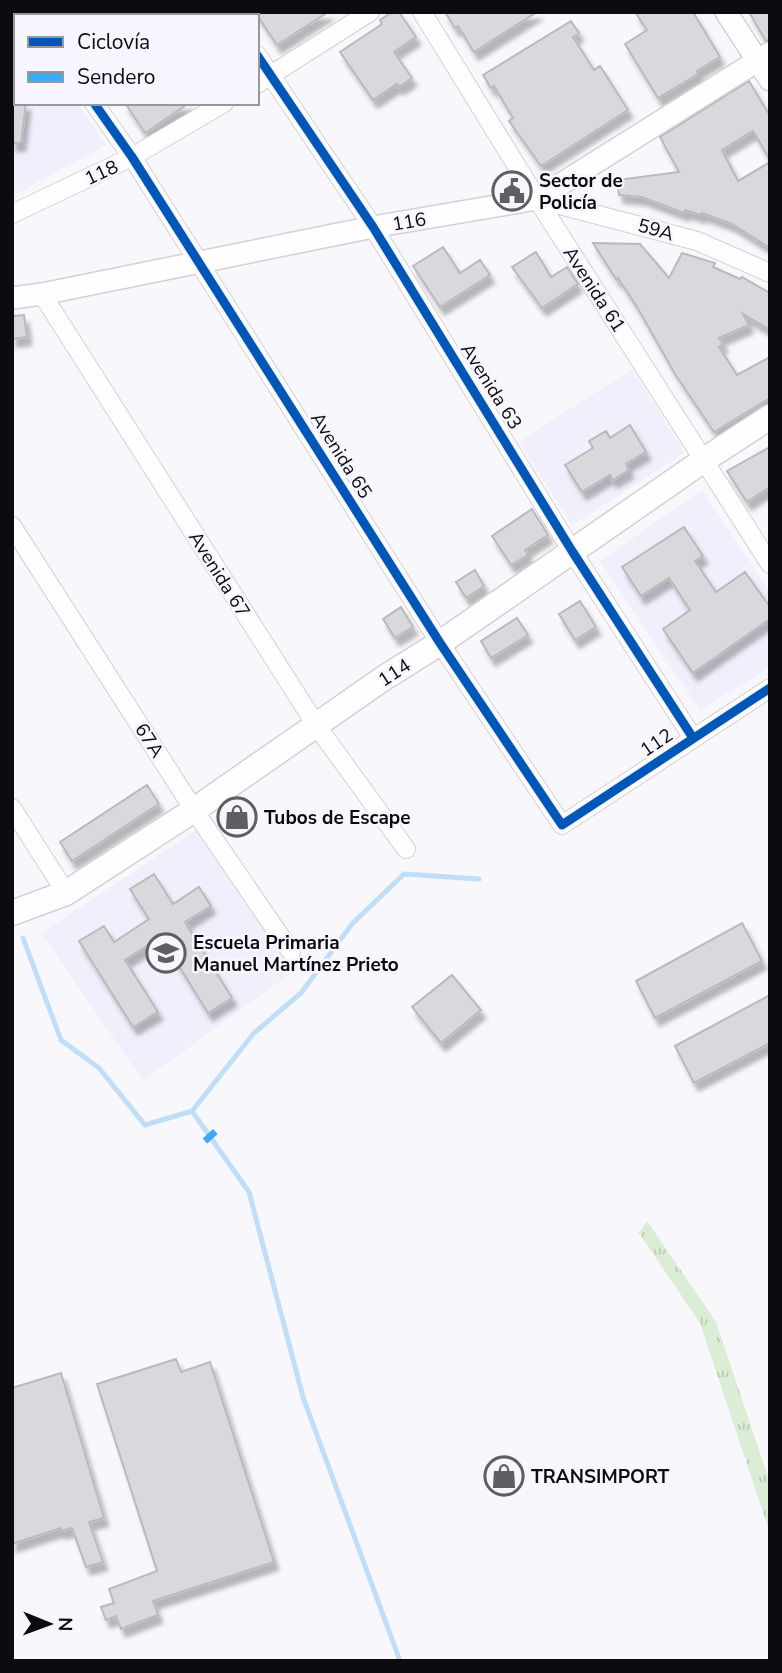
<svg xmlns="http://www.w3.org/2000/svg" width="782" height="1673" font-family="'Nunito Sans',sans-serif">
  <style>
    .education { fill: #f2effd }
    .grass { fill: url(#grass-tufts) }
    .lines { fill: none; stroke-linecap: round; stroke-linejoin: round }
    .stream { stroke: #c1def8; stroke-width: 5 }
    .building { fill: #d9d9dd; stroke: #bababe; stroke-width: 2; filter: url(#shadow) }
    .minor-casing { stroke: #d2d1d5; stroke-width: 20 }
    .tertiary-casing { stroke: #d2d1d5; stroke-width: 24 }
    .secondary-casing { stroke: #d2d1d5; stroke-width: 27 }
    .minor { stroke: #fefefe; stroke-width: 18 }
    .tertiary { stroke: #fefefe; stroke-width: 21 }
    .secondary { stroke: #fefefe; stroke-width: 24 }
    .quiet { stroke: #3fa9f5; stroke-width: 7; stroke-dasharray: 14 7; stroke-linecap: butt }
    .cycleway-casing { stroke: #f7f5fd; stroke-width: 13 }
    .cycleway { stroke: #0057b8; stroke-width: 9 }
    .labels { text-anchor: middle; stroke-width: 5; stroke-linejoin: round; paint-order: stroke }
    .street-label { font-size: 19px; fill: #0c0b0f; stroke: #f7f5fd }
    .poi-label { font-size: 19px; font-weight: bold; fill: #0c0b0f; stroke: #f7f5fd; text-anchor: start }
  </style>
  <defs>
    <pattern id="grass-tufts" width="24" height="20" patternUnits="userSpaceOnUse" patternTransform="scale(1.75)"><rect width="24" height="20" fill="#dbedd4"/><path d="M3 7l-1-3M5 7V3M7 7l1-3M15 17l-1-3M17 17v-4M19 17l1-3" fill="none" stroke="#bbcab5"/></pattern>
    <filter id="shadow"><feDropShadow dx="4.5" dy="8" stdDeviation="2" flood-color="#0004"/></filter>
  </defs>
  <rect width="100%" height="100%" fill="#f8f7fb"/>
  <path class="education" d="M16,40v63h61l29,42 -94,51v-154z
    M632,369l53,84 -113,72 -53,-83z
    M702,490l68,102v75l-70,43 -100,-149z
    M199,828l92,145 -148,108 -102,-148z"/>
  <path class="grass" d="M647,1221l69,101 54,161v50l-70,-210 -61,-90z"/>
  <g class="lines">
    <path class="stream" d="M23,938l38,102 38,28 46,57 47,-14 62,-78 47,-40 51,-69 52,-50 75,5
      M192,1111l57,81 54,205 97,264"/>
  </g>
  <path class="building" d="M255,12h73l-51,33z
    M392,12h7l17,25 -22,15 18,26 -13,9 -2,-3 -24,16 -33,-48 42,-28 -2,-4z
    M445,12h92l-63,40 -16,-26 -3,2z
    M635,12h58l27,45 -23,14 1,3 -40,24 -33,-54 22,-14z
    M749,12h21v28l-4,1z
    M571,21l8,12 -6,4 21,33 6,-4 28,44 -87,56 -32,-45 4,-3 -19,-32 -3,2 -8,-13z
    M749,81l21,35v44l-17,-29 -31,19 16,31 32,-19v86l-38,-24 -30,-11 -1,2 -16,-5 -1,3 -42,-16 -23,-2 -2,-15 62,-8 -19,-35z
    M12,103h14l-5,40h-9z
    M125,103h64l-44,30z
    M593,243l47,1 29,34 13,-25 33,10 -2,4 27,12 2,-2 28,16v37l-27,-16 6,11 -30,13 4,6 -4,3 18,28 33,-18v41l-56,34 -39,-58 -38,-67 -19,-29 -2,1z
    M443,247l17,26 20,-13 10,15 -50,32 -27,-41z
    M536,252l15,25 16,-10 11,17 -36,24 -30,-41z
    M24,315l3,22 -15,2v-23z
    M630,425l16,27 -20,12 3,6 -16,10 -3,-5 -28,17 -17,-27 28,-17 -4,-7 17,-10 4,7z
    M770,447v40l-23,15 -20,-31z
    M532,509l16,26 -23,15 3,5 -17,10 -19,-29z
    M684,527l19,29 -8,5 21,31 29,-20 25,35v12l-77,54 -30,-44 27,-19 -21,-32 -28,18 -19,-29z
    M475,570l9,16 -18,12 -10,-16z
    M580,601l16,26 -21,13 -16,-26z
    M401,607l12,20 -18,11 -12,-19z
    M517,618l11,17 -37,23 -10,-17z
    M147,785l12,19 -87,57 -12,-19z
    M154,874l19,30 26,-17 12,19 -26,16 47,76 -24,15 -47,-76 -36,23 33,52 -25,15 -54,-86 25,-15 10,16 35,-23 -19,-30z
    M742,923l20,38 -107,57 -19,-37z
    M452,975l29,35 -40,33 -29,-36z
    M770,995v48l-76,40 -19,-37z
    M176,1359l5,13 29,-10 64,200 -121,39 5,14 -37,14 -5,-13 -10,4 -5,-13 13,-4 -5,-14 48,-18 -60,-187z
    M61,1373l43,145 -15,4 14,40 -17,5 -14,-39 -11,3v-3l-49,16v-156z"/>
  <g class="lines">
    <g class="minor-casing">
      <path id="minor" d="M30,12l2,4
        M229,12l3,4
        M422,12l115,187 233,365
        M257,55l116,172 199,324 121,187
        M257,84l113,-72
        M94,103l38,54 308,486 122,182 208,-137
        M537,199l160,42 73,32
        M12,214l120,-57 92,-54
        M42,294l274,431 90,124
        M12,526l182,284 97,142
        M12,808l54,85"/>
    </g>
    <g class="tertiary-casing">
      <path id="tertiary" d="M726,12l44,68
        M12,298l30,-4 331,-67 164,-28 233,-146"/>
    </g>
    <g class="secondary-casing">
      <path id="secondary" d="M12,913l54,-20 128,-83 190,-132 56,-35 264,-183 66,-43"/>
    </g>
    <use href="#minor" class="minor"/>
    <use href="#tertiary" class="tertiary"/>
    <use href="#secondary" class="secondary"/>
    <path class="quiet" d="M205,1141l12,-11"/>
    <g class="cycleway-casing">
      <path id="cycleway" d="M257,55l116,172 199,324 121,187
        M94,103l38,54 308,486 122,182 208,-137"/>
    </g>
    <use href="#cycleway" class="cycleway"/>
  </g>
  <defs>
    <g id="civic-ring" transform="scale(2.0125)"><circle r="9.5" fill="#f7f5fd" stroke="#5f5e62" stroke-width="1.5"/><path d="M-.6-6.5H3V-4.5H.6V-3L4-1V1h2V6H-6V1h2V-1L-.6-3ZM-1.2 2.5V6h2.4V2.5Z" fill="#5f5e62"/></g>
    <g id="shop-ring" transform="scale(2.0125)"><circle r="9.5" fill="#f7f5fd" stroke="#5f5e62" stroke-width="1.5"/><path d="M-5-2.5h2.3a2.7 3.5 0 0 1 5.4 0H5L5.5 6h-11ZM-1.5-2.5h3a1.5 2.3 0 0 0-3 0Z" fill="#5f5e62"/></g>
    <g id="school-ring" transform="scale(2.0125)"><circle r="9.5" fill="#f7f5fd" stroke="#5f5e62" stroke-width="1.5"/><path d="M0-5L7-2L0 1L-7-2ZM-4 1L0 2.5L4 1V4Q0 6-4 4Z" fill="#5f5e62"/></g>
  </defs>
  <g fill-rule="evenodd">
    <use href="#civic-ring" x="512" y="191"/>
    <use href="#shop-ring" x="237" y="817"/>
    <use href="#school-ring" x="166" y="953"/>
    <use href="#shop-ring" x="504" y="1476"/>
  </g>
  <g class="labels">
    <g class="street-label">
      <text transform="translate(101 172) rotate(-25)" y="7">118</text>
      <text transform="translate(409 221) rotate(-10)" y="7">116</text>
      <text transform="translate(656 229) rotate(16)" y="7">59A</text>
      <text transform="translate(595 289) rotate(57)" y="7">Avenida 61</text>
      <text transform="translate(492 386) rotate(58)" y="7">Avenida 63</text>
      <text transform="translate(342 455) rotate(58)" y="7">Avenida 65</text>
      <text transform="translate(220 574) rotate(58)" y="7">Avenida 67</text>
      <text transform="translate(394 672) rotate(-33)" y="7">114</text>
      <text transform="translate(150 740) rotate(57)" y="7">67A</text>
      <text transform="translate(656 742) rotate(-34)" y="7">112</text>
    </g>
    <g class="poi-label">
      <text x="539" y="187">Sector de<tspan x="539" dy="22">Policía</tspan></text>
      <text x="264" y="824">Tubos de Escape</text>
      <text x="193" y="949">Escuela Primaria<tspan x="193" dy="22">Manuel Martínez Prieto</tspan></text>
      <text x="531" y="1483">TRANSIMPORT</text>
    </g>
  </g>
  <rect width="782" height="1673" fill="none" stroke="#0c0b0f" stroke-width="28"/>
  <rect x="14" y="14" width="245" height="91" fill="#f7f5fd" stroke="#99979e" stroke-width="2"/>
  <rect x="28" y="37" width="35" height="10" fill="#0057b8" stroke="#99979e" stroke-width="2"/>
  <text x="77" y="49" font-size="21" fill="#0c0b0f">Ciclovía</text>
  <rect x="28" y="72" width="35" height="10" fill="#3fa9f5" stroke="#99979e" stroke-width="2"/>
  <text x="77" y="84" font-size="21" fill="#0c0b0f">Sendero</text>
  <g transform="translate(49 1624) rotate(91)" stroke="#f7f5fd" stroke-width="5" paint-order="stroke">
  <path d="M0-5L12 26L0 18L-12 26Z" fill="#0c0b0f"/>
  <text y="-10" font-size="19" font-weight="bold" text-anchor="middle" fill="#0c0b0f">N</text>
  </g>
</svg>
